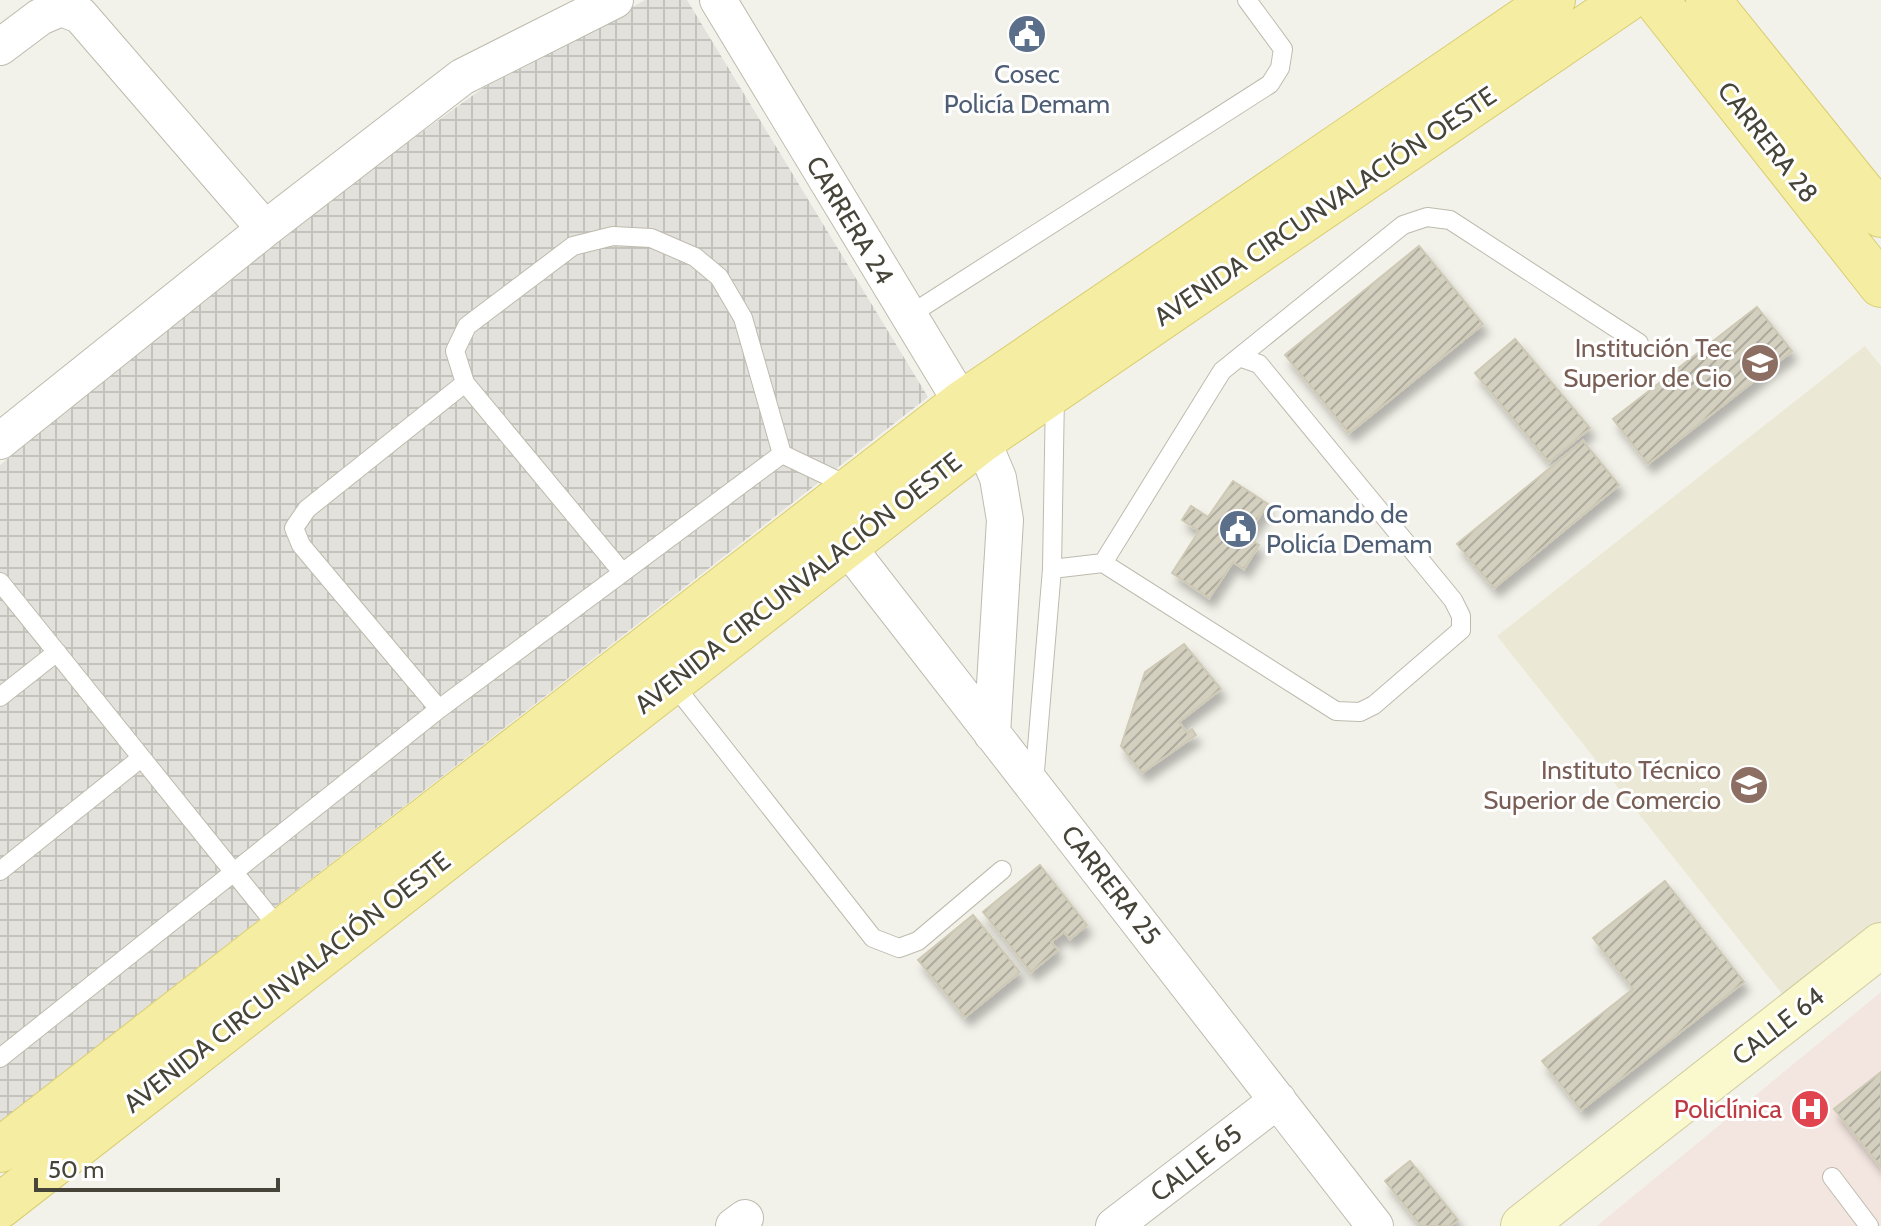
<svg xmlns="http://www.w3.org/2000/svg" width="1881" height="1226" font-family="Cabin,sans-serif">
  <style>
    .industrial { fill: url(#industrial-grid) }
    .education { fill: #ebe9d5 }
    .medical { fill: #f3e5df }
    .building { fill: url(#building-hatch); stroke: #cec9b4; stroke-width: 2; filter: url(#shadow) }
    .lines { fill: none; stroke-linecap: round; stroke-linejoin: round }
    .lane-casing { stroke: #bebbad; stroke-width: 20 }
    .street-casing { stroke: #bebbad; stroke-width: 38 }
    .secondary-casing { stroke: #cfcb9d; stroke-width: 46 }
    .primary-casing { stroke: #d9ce72; stroke-width: 46 }
    .lane { stroke: #fff; stroke-width: 18 }
    .street { stroke: #fff; stroke-width: 36 }
    .secondary { stroke: #faf8cd; stroke-width: 44 }
    .primary { stroke: #f5eda1; stroke-width: 44 }
    .labels { text-anchor: middle; stroke-width: 6; stroke-linejoin: round; paint-order: stroke }
    .service-label { font-size: 26px; fill: #4e5e75; stroke: #fff }
    .street-label { font-size: 26px; fill: #474439; stroke: #fff }
    .education-label { font-size: 26px; fill: #785e54; stroke: #fff; text-anchor: end }
    .health-label { font-size: 26px; fill: #be3a42; stroke: #fff; text-anchor: end }
  </style>
  <defs>
    <pattern id="industrial-grid" width="8" height="8" patternUnits="userSpaceOnUse" patternTransform="scale(2)"><rect width="8" height="8" fill="#e3e1db"/><path d="M0 4h8M4 0v8" fill="none" stroke="#c4c2bd"/></pattern>
    <pattern id="building-hatch" width="6" height="6" patternUnits="userSpaceOnUse" patternTransform="scale(2)"><rect width="6" height="6" fill="#d4d0c0"/><path d="M-1 1l2-2M0 6l6-6M5 7l2-2" fill="none" stroke="#aeaa9d"/></pattern>
    <filter id="shadow"><feDropShadow dx="5" dy="9" stdDeviation="4" flood-color="#0004"/></filter>
  </defs>
  <rect width="100%" height="100%" fill="#f3f2ea"/>
  <path class="industrial" d="M645,0h42l241,397 -928,725v-657l295,-241 188,-136z"/>
  <path class="education" d="M1865,346l16,20v568l-90,71 -294,-369z"/>
  <path class="medical" d="M1881,992v234h-284z"/>
  <path class="building" d="M1419,246l64,78 -134,109 -64,-78z
    M1757,307l35,44 -144,113 -35,-45z
    M1515,339l75,89 -41,34 -74,-89z
    M1583,441l36,44 -125,103 -37,-44z
    M1233,481l35,23 -22,32 13,9 -15,24 -11,-7 -24,36 -37,-25 27,-42 -17,-11 9,-14 17,11z
    M1184,644l37,45 -42,33 8,11 5,-4 4,6 -54,38 -21,-27 24,-74z
    M1040,865l47,60 -17,14 -6,-7 -13,10 7,8 -27,22 -48,-60z
    M1665,881l79,101 -163,128 -39,-49 91,-72 -40,-51z
    M973,915l47,57 -55,45 -47,-57z
    M1881,1072v95l-47,-58z
    M1410,1161l48,59 -8,6h-29l-36,-45z"/>
  <g class="lines">
    <g class="lane-casing">
      <path id="lane" d="M908,316l362,-232 10,-16 3,-19 -36,-49
        M1103,563l233,148 24,1 14,-7 87,-75v-14l-8,-16 -194,-236 -20,-7
        M1052,569l51,-6 119,-192 181,-146 24,-8 23,3 189,123
        M622,572l-157,-189 -10,-32 12,-25 106,-80 40,-10 38,2 44,19 24,20 24,41 39,136 69,33
        M0,582l282,350
        M671,681l202,257 26,10 19,-7 84,-71
        M0,697l57,-45
        M439,709l-138,-164 -7,-17 13,-19 158,-126
        M1034,783l18,-214 3,-175
        M0,871l141,-113
        M0,1058l439,-349 343,-255
        M1832,1177l37,49"/>
    </g>
    <g class="street-casing">
      <path id="street" d="M718,0l244,403 20,37 16,38 7,42 -13,214
        M0,47l40,-30 21,-9 19,7 185,214
        M0,441l265,-212 197,-152 153,-77
        M846,545l529,681
        M734,1226l11,-8
        M1114,1226l164,-126"/>
    </g>
    <g class="secondary-casing">
      <path id="secondary" d="M1523,1226l358,-281"/>
    </g>
    <g class="primary-casing">
      <path id="primary" d="M1656,0l225,285
        M1708,0l173,215
        M0,1150l962,-747 591,-403
        M0,1206l982,-766 644,-440"/>
    </g>
    <use href="#lane" class="lane"/>
    <use href="#street" class="street"/>
    <use href="#secondary" class="secondary"/>
    <use href="#primary" class="primary"/>
  </g>
  <defs>
    <g id="civic-disc" transform="scale(2)"><circle r="9.5" fill="#5c6f8a" stroke="#fff"/><path d="M-.6-6.5H3V-4.5H.6V-3L4-1V1h2V6H-6V1h2V-1L-.6-3ZM-1.2 2.5V6h2.4V2.5Z" fill="#fff"/></g>
    <g id="school-disc" transform="scale(2)"><circle r="9.5" fill="#8d6e63" stroke="#fff"/><path d="M0-5L7-2L0 1L-7-2ZM-4 1L0 2.5L4 1V4Q0 6-4 4Z" fill="#fff"/></g>
    <g id="university-disc" transform="scale(2)"><circle r="9.5" fill="#8d6e63" stroke="#fff"/><path d="M0-5L7-2L0 1L-7-2ZM-4 1L0 2.5L4 1V4Q0 6-4 4Z" fill="#fff"/></g>
    <g id="hospital-disc" transform="scale(2)"><circle r="9.5" fill="#e0444e" stroke="#fff"/><path d="M-5-5h3v3.5h4V-5h3V5h-3V1.5h-4V5h-3Z" fill="#fff"/></g>
  </defs>
  <g fill-rule="evenodd">
    <use href="#civic-disc" x="1027" y="34"/>
    <use href="#school-disc" x="1760" y="363"/>
    <use href="#civic-disc" x="1238" y="529"/>
    <use href="#university-disc" x="1749" y="785"/>
    <use href="#hospital-disc" x="1810" y="1109"/>
  </g>
  <g class="labels">
    <g class="service-label">
      <text x="1027" y="83">Cosec<tspan x="1027" dy="30">Policía Demam</tspan></text>
      <text x="1266" y="523" text-anchor="start">Comando de<tspan x="1266" dy="30">Policía Demam</tspan></text>
    </g>
    <g class="street-label">
      <text transform="translate(1768 142) rotate(52)" y="9">CARRERA 28</text>
      <text transform="translate(1325 206) rotate(-34)" y="9">AVENIDA CIRCUNVALACIÓN OESTE</text>
      <text transform="translate(850 220) rotate(59)" y="9">CARRERA 24</text>
      <text transform="translate(798 583) rotate(-38)" y="9">AVENIDA CIRCUNVALACIÓN OESTE</text>
      <text transform="translate(1111 885) rotate(52)" y="9">CARRERA 25</text>
      <text transform="translate(287 982) rotate(-38)" y="9">AVENIDA CIRCUNVALACIÓN OESTE</text>
      <text transform="translate(1778 1026) rotate(-38)" y="9">CALLE 64</text>
      <text transform="translate(1196 1163) rotate(-38)" y="9">CALLE 65</text>
    </g>
    <g class="education-label">
      <text x="1732" y="357">Institución Tec<tspan x="1732" dy="30">Superior de Cio</tspan></text>
      <text x="1721" y="779">Instituto Técnico<tspan x="1721" dy="30">Superior de Comercio</tspan></text>
    </g>
    <g class="health-label">
      <text x="1782" y="1118">Policlínica</text>
    </g>
  </g>
  <path d="M36 1178v12h242v-12" fill="none" stroke="#474439" stroke-width="4"/>
  <text x="48" y="1178" font-size="24" fill="#474439" stroke="#ffffff" stroke-width="6" paint-order="stroke">50 m</text>
</svg>
